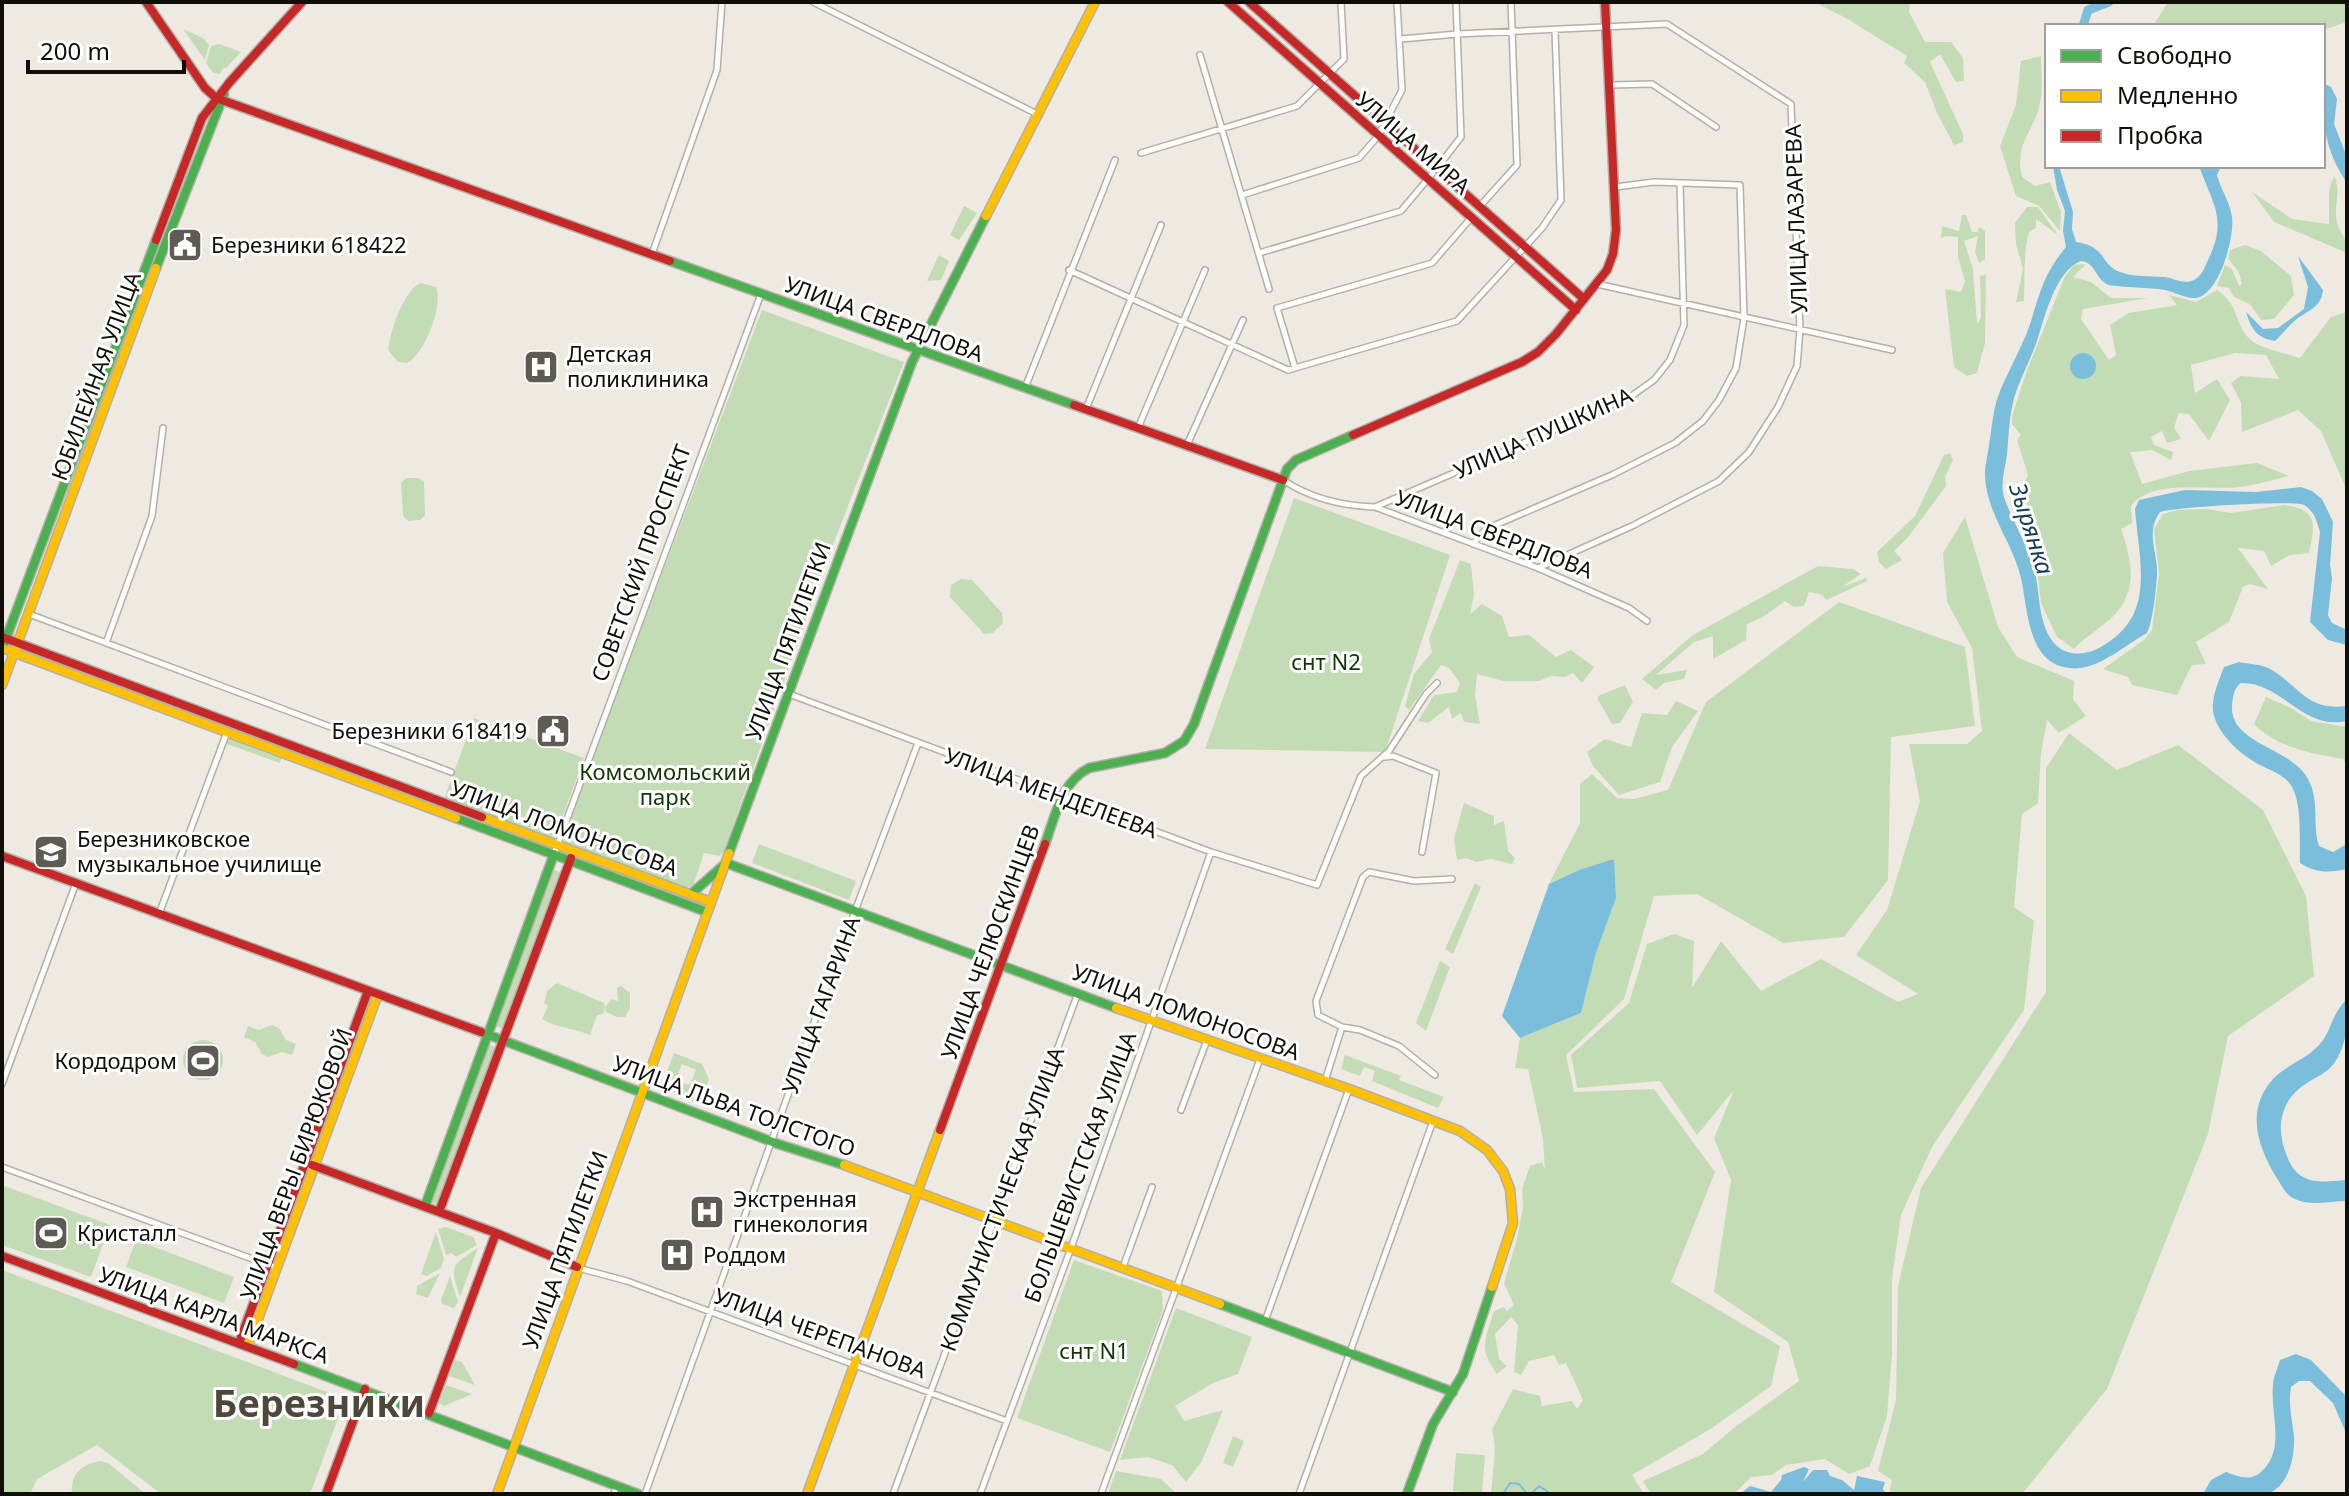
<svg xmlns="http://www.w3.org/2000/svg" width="2349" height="1496" font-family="'Noto Sans',sans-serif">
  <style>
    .green { fill: #c4dcb5; fill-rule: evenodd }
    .water { fill: #7bbedb }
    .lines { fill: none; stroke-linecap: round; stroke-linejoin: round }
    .stream { stroke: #7bbedb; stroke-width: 2 }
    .river { stroke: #7bbedb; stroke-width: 9 }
    .street-casing { stroke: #b3b0a9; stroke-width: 8 }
    .fast-casing { stroke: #b3b0a9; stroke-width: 11 }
    .slow-casing { stroke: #b3b0a9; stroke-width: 11 }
    .jam-casing { stroke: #b3b0a9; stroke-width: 11 }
    .street { stroke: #fcfcfa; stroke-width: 5 }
    .fast { stroke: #4caf50; stroke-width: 8 }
    .slow { stroke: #ffc107; stroke-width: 8 }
    .jam { stroke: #c62828; stroke-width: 8 }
    .labels { text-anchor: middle; stroke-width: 6; stroke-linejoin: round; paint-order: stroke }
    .street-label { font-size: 22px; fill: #100e09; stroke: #fff }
    .poi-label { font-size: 22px; fill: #100e09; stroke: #fff; text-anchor: start }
    .park-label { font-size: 22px; fill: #123503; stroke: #fff }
    .water-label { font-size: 24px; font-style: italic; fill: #133d50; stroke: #fff }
    .town-label { font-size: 38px; font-weight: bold; fill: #4e483b; stroke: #fff }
  </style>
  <rect width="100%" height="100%" fill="#eeeae1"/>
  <path class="green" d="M1910,2l-1,10 16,30h26l12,16 1,23 -8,1 -16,-28 -10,8 33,72v8l-9,3 -17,-32 -12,-31 -21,-19 3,-7 -61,-38 -30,-15z
    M2168,2h179v20l-24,8v-4h-170z
    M183,29l20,9 6,7 -4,15z
    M219,44l22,8 -15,16h-3l-3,6 -7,-1 -7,-10 5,-17z
    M2041,56c0,15 2,32 -1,47 -6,30 -26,39 -18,74l13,9 15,-4 11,30 -1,19 -21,-25 -23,-10 -16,-50 16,-41 5,-44z
    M2334,176c8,15 -1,30 3,46 4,15 10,13 10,31l-73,-31 -22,-30 40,27 37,5v-34z
    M964,206l13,7 -18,27 -9,-5z
    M2027,207h11l20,28 -22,-16v9l-6,3c-7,15 -5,51 -6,70l-8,1 7,-33 -7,-25 -1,-21z
    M1962,215h4l6,17h6l1,-5 6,4v28l-6,4 -4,-11 3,-16 -14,5 9,28 4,55 4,-6 -1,-42 6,-1 -1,68 -8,30 -10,3 -13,-9 -9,-78 16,3 4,-11 -7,-24v-20l-12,-1 -5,2 1,-12 17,5z
    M2245,245l16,6 30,25 3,19 -20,24 -13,1 -11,-16 -16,-7 -5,-9 -12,-2 8,-21 7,4 7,17 3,-2 -3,-11 -11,-15 2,-8z
    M939,255l10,6 -8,19 -14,1z
    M2086,264l-13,13 18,5 20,16h37l-65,11 -2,10 28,41 7,-5 -6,-30 19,-12 48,-8 -8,-10 27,7 21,-12c23,14 17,37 35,51 8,7 36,13 48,17l31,-41 16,-5v179l-26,-60 -23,-21 -56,22 -1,-29 -10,-20 9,-7 39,3 -13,-24 -31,-2 -44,12 4,28 22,-14 13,21 -21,41 -20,-27 -10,-1 -5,14 7,12 -14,4 -5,-12 -11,6 3,8 19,7 -2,8 -19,-10 -22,2 12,32 47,-13 68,-8 32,13c-16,4 -33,9 -50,11 -30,4 -87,-9 -108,19l1,17 -11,6c13,37 18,69 -18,96 -10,8 -20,14 -29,24l-17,-12 -16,-34 -8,-70 -10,-48 5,-10 -11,-35 4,-5 -9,-11v-8l15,-46 38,-94 9,-11z
    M421,283l15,4c8,18 -12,68 -29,76l-9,-1 -10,-12c2,-18 16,-61 33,-67z
    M762,310l142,52 -79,203 -101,286 -4,5 -16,-3 -11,33 -10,2 -119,-46 -1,-7z
    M1950,453l3,7 -8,17 1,9 -37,50 -15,15 8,9 -16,9 -7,-7 -2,-10 38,-36 29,-61z
    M406,478h13l5,4 1,33 -5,5 -12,1 -5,-5 -2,-33z
    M1294,498l156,57 -65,197 -180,-3z
    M2285,505c34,5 30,20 24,48l-19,2 -19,11 -7,-15 -26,-3 30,41 -18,-5 -7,3 -14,35 -33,20 10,22 -14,1 -15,30 -45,-10 -4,-8 -25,-8 42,-30 7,-9 7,-56 -5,-45 9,-15 14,-4 30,-1 24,4z
    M1965,517l33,110 19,30 57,24 -1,18 13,17 -27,17 -12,-13 -6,33 -3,50 -16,11 -8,93 20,14 -10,89 -92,137 -31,68 -9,63v75l-5,63 -17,50 -21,8 -24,-15 -39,6 -14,10 -21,2 -17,17h-83l-8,-13 60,-27 32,-27 64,-46 -11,-39 -74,-50 17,-112 -17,-42 20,-48 -37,45 -37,-54 -83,7 -6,-33 58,-52 18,-59 27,-10 20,7 -2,47 29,-47 40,50 60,-32 77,43 20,-8 -62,-39 31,-45 33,-109 -11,-57h58l15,-13 -10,-83 -25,-46 -4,-49z
    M1460,560l11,4 3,31 -4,19 12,-10 20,12 7,21 20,-2 27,22 15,-7 23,17 -12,16 -9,-10 -8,4 -14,-1 -12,5h-36l-26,-7 -2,22 5,28 -16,-2 -3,-9 -9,6 -3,-12 -21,16 -10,-2 16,-26 23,-3 3,-9 -11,-15 -8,-3 -32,45 -4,-4 9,-32 18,-22 -3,-13z
    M1818,566l35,3 8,5 -19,13 24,-9 1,3 -40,19 -7,-6 -11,-2 -5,14 -10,1 -9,-6 -22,16 -16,7 -1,16 -33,19v-23l-19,6 -38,33 31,-5 -3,9 -20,4 -8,7 -14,-11 51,-44z
    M961,579l11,1 30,33 1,10 -10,10 -9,1 -34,-37 1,-12z
    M1839,602l126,45 10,79 -84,11 -3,143 -44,57 -61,6 -86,-49 -43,2 -30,103 -58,56 8,37 80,-3 61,83 -44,110 109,64 -9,40 -59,42 -80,47 12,19h-153c1,-21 7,-44 1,-64l21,-41 27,7 2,10 30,-5 5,8 6,-9 -17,-37 -7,2 -5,-10 -25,6 -8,14 -7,-3 4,-47 -7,-8 -16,17 4,25 8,7 -10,8c-19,-25 -12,-34 -3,-63l10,-4 3,4 7,-6 -10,-22 13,-44 6,-31 -1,-19 8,-23 12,-4 3,8 -2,-31 -15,-70 -13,-1 5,-30 61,-25 15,-60 20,-55 -37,-28 -30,14 31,-61v-39l12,-10 25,24 17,1 34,-9 38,-88z
    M1625,685l8,17 -13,21 -8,1 -14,-24v-4z
    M2266,697l25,11 20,13 36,6v39l-4,-7c-32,-6 -66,-11 -89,-35z
    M1676,701l22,10 -26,36 -12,35 -41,13 -26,-29 -6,-14 18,-13 26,8 11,-34 25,2z
    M474,718l110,40 -30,82 -110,-41z
    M2069,733l48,37 61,-25 85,65 43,86 8,80 -86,60 -20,98 -101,255 -85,105h-133l3,-14 -14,-9 18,-71 2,-114 23,-98 125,-196v-224z
    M231,738l37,16 14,3 -2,6 -56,-20z
    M1464,803l30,13v9l10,-4 4,30 7,7 -3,6 -21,-5 -15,3 -10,-4 -9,2 -3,-21z
    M759,844l97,37 -7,19 -97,-37z
    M552,869l10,4 -58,156 -10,-4z
    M1475,883l6,4 -28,67 -8,-5z
    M1440,961l10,6 -24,64 -10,-8z
    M557,983l47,20 1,4 7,-8 6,2 -1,-13 4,-2 9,7v15l-5,9h-8l-11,-5 -1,-5 -2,7 -6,1 -7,20c-16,-7 -34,-7 -48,-16l6,-13 -4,-3 3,-12z
    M272,1025l7,3 7,12 10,4 -4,11 -10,-3 -14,5 -6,-3 -7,-12 -11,-5 4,-11 11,4z
    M183 1060a20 20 0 1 1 40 0a20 20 0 1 1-40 0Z
    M486,1044l12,4 -58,157 -12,-4z
    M674,1053l28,11 7,15 -8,23 -40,-15zM682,1064l14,6 -6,15 -14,-5z
    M1345,1055l56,21 -2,4 45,17 -6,11 -66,-27 3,-10 -11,-4 -4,9 -19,-7z
    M2,1185l108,40 -19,52 -89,-32z
    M446,1227l27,10 4,8 -21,12 -5,-4 -5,2 -8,-26z
    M436,1232l8,27 -3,9 -14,8 -6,-2z
    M136,1240l98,37 -10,26 -98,-36z
    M478,1248l-18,49c-10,-31 -10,-31 18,-49z
    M1074,1260l88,31 1,19 -53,142 -93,-34z
    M2,1270l325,122 2,15 10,9 -29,78h-149l-64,-49 -60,34 -7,15h-28z
    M440,1273l-12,25 -12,-4 1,-8z
    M450,1276l8,26 -4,6 -12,-4 -1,-4z
    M1176,1308l76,29 -14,37 -25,9 -38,23 9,15 39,-11 -21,51 -16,21 -14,-17 -24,-8 -28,3z
    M455,1360l7,2 13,23 -26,-9z
    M446,1385l26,9 -28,12 -5,-3z
    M1233,1436l11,5 -11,26 -10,-4z
    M1456,1453l29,2 -3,38 -29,-2z
    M100,1461l8,2 38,31h-74c-2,-20 10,-30 28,-33z
    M1116,1471l45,8 16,15h-69z"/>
  <path class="water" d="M2323,83l8,4 6,12 -3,25 13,33v26c-23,-34 -24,-60 -24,-100z
    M2053,166h6l14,46 -1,17 4,13c31,4 24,23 44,30 13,5 30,4 44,5 9,1 21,8 30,3 7,-3 11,-13 14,-20 20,-41 5,-55 -9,-94h22l-4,9c4,15 13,27 15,42 3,20 -13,78 -36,81 -10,1 -21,-6 -31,-8 -18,-3 -37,-2 -56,-5 -14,-5 -13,-23 -28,-24 -26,9 -37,59 -45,83 -6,15 -13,30 -19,45 -8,22 -8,44 -10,66 -2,14 -7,28 -3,42 9,27 27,52 32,80 4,22 3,52 21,69 11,10 27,9 40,3 61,-31 42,-86 38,-140l4,-9 46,-10 71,2 45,-5 11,4 10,8 11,23 -3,43 2,13 -4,37 4,8 15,7v15l-19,-5 -18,-18 10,-90c-3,-11 -6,-21 -16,-27 -8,-5 -130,2 -144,7 -15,21 -2,40 -3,63 -1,15 -4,46 -10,58 -22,12 -51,39 -77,35 -43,-4 -42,-59 -49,-90 -8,-35 -35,-65 -36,-103 0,-10 3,-21 4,-30 3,-18 4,-37 11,-54 8,-19 18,-37 26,-56 14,-37 13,-55 40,-88l-3,-16 2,-20 -8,-21z
    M2298,256l25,34c-2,17 -12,19 -25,28 -8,6 -16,16 -23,23 -18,-3 -24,-12 -29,-29l17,17 15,-1 26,-19 4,-22z
    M2070 366a13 13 0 1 1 26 0a13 13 0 1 1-26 0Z
    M2239,662c9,2 22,2 31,7 30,17 36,42 77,37v15c-44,10 -65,-39 -106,-38 -7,5 -8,13 -9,22 -3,39 59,42 76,74 12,21 4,46 11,67l14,6 14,-8v25c-17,4 -32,4 -47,-6 -1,-21 3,-62 -10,-79 -9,-12 -25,-15 -37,-23 -18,-11 -43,-35 -40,-58 1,-12 7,-25 11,-36z
    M1614,859l2,39 -20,55 -15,60 -61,25 -18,-22 47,-132 30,-14z
    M2347,999c0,21 1,41 -10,60 -8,14 -20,17 -33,26 -27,19 -28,48 -15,76 12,25 34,21 58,19v21c-19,0 -37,6 -54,-3 -7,-3 -11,-12 -15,-18 -20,-32 -34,-70 -4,-102 13,-13 32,-19 45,-33 13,-14 12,-31 28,-46z
    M2296,1354l15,6 36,37v38l-14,-32 -23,-22h-11l-8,6c-3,17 1,32 3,49 1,20 -5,52 -28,58 -19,2 -44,0 -63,0l8,-14 15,-8c13,5 25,10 36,-1 24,-23 8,-57 11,-86 0,-8 5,-17 7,-25z
    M1804,1467l5,2 -6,13 10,-12h14l3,6 12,4 12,10 3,-14 28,6 -2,7 3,5h-146l10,-8 21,6 10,-12 1,-5z"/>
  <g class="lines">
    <path class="stream" d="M1503,1494l7,-11 9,1 8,10
      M1531,1494l8,-8 12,8"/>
    <path class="river" d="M2083,26l5,-16 21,-8"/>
    <g class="street-casing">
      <path id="street" d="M813,2l224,112
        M1401,39l56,-5 210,-10 124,80 9,225 -3,37 -19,41 -29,45 -30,29 -87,45 -94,42
        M1200,55l69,234
        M1611,85l41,-1 64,43
        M1141,153l156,-47 47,-47 -3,-57
        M1242,195l117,-37 19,-22 24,-46 -5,-88
        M1480,206l37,-41 -6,-163
        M1259,253l142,-42 36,-43 24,-31 -5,-135
        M652,254l65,-184 5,-68
        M1069,270l219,100 169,-49 85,-93 19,-28 -6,-170
        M1597,284l295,66
        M1295,368l-18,-60 155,-45 39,-45
        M1025,388l90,-228
        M1086,409l75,-184
        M1138,428l67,-158
        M1187,445l56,-125
        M1283,480c27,18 60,26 92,27l163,61 91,40 18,13
        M1375,507l255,-110 24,-17 16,-20 14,-35 -4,-140
        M1473,544l13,-15 126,-54 63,-32 28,-22 16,-21 17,-32 8,-50 -4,-133 -86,-3 -38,5
        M29,614l422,158
        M106,643l46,-127 11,-88
        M789,694l422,158 106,33 44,-109 28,-25 37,-57 11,-11
        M1385,757l8,-1 43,17 -14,79
        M554,854l207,-560
        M159,914l68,-182
        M1342,1027l-24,-12 -2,-14 47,-124 6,-5 45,9 38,-2
        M1325,1081l17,-54 18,3 39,16 36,29
        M2,1084l74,-201
        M1181,1110l26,-70
        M2,1167l275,101
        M1123,1267l29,-80
        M578,1268l49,13 380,140
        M1265,1321l84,-232
        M614,1494l2,-8
        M645,1494l186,-519 87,-232
        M893,1494l185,-501
        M980,1494l91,-246 140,-396
        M1101,1494l159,-435
        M1299,1494l134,-373"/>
    </g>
    <g class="fast-casing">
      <path id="fast" d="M670,261l404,144
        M156,268l68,-174
        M2,649l154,-409
        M456,818l251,94
        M1045,844c10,-27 16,-62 44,-76l76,-15 19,-12 10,-17 93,-255 9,-9 57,-25
        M729,853l183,-491 74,-146
        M726,863l390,145
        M691,894l33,-29
        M481,1032l297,112 66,21
        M425,1206l129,-352
        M1220,1304l233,88
        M294,1364l344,130
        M1407,1494l26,-70 30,-50 29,-87"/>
    </g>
    <g class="slow-casing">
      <path id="slow" d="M986,216l109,-214
        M2,648l454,170
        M2,685l154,-417
        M482,817l229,85
        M1116,1008l233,81 111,42 27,19 16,21 7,18 3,34 -21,64
        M844,1165l376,139
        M248,1346l130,-352
        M497,1494l232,-641
        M807,1494l133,-364"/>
    </g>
    <g class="jam-casing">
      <path id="jam" d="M146,2l59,86 11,10 454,163
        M1228,2l348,308
        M1249,2l335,297
        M156,240l46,-122 27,-35 73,-81
        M1074,405l209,75
        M1353,435l169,-73 16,-10 18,-18 51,-64 6,-16 3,-24 -11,-228
        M2,637l480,180
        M2,856l479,176
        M940,1130l105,-286
        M312,1165l184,68 81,34
        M439,1212l132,-354
        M2,1256l292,108
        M239,1343l129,-352
        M429,1413l67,-180
        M326,1494l39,-105"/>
    </g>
    <use href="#street" class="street"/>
    <use href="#fast" class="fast"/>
    <use href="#slow" class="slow"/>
    <use href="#jam" class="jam"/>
  </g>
  <defs>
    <g id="civic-square" transform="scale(1.8)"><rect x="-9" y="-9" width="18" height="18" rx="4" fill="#5e5b55" stroke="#fff"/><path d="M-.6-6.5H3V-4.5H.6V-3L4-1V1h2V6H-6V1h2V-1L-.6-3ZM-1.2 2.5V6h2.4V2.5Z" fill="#fff"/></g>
    <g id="hospital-square" transform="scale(1.8)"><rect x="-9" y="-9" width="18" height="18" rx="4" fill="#5e5b55" stroke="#fff"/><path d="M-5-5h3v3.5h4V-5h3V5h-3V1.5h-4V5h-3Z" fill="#fff"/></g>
    <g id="university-square" transform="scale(1.8)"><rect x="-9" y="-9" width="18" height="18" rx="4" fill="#5e5b55" stroke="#fff"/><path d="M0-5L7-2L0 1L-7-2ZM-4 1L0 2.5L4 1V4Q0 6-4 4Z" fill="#fff"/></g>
    <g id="stadium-square" transform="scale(1.8)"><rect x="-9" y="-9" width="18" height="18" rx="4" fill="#5e5b55" stroke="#fff"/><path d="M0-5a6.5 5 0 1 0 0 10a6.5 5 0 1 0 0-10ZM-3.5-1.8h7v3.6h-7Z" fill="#fff"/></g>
  </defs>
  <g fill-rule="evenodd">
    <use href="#civic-square" x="185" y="245"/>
    <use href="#hospital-square" x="541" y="367"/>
    <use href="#civic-square" x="553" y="731"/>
    <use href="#university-square" x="51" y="852"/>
    <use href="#stadium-square" x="203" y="1061"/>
    <use href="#hospital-square" x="707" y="1212"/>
    <use href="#stadium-square" x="51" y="1233"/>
    <use href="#hospital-square" x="677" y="1255"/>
  </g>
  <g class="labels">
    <g class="street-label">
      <text transform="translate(1413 143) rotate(41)" y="8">УЛИЦА МИРА</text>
      <text transform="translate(1796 219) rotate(-92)" y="8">УЛИЦА ЛАЗАРЕВА</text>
      <text transform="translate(884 319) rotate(20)" y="8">УЛИЦА СВЕРДЛОВА</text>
      <text transform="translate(96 376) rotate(-70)" y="8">ЮБИЛЕЙНАЯ УЛИЦА</text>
      <text transform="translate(1543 433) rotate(-24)" y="8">УЛИЦА ПУШКИНА</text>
      <text transform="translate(1494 534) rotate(21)" y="8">УЛИЦА СВЕРДЛОВА</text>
      <text transform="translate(641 563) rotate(-70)" y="8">СОВЕТСКИЙ ПРОСПЕКТ</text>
      <text transform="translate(788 641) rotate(-70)" y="8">УЛИЦА ПЯТИЛЕТКИ</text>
      <text transform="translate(1051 793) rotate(20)" y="8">УЛИЦА МЕНДЕЛЕЕВА</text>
      <text transform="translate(564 828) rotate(20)" y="8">УЛИЦА ЛОМОНОСОВА</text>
      <text transform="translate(990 942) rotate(-70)" y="8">УЛИЦА ЧЕЛЮСКИНЦЕВ</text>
      <text transform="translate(821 1005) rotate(-70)" y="8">УЛИЦА ГАГАРИНА</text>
      <text transform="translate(1186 1012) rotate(20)" y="8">УЛИЦА ЛОМОНОСОВА</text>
      <text transform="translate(734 1106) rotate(20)" y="8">УЛИЦА ЛЬВА ТОЛСТОГО</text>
      <text transform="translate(296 1164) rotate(-70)" y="8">УЛИЦА ВЕРЫ БИРЮКОВОЙ</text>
      <text transform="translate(1080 1167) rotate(-70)" y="8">БОЛЬШЕВИСТСКАЯ УЛИЦА</text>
      <text transform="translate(1002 1199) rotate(-70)" y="8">КОММУНИСТИЧЕСКАЯ УЛИЦА</text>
      <text transform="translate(565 1250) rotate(-70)" y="8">УЛИЦА ПЯТИЛЕТКИ</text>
      <text transform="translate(214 1315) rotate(20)" y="8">УЛИЦА КАРЛА МАРКСА</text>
      <text transform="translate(820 1333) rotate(20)" y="8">УЛИЦА ЧЕРЕПАНОВА</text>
    </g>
    <g class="poi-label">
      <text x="211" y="253">Березники 618422</text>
      <text x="567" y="362">Детская<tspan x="567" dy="25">поликлиника</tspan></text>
      <text x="527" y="739" text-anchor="end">Березники 618419</text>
      <text x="77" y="847">Березниковское<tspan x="77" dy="25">музыкальное училище</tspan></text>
      <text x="177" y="1069" text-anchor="end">Кордодром</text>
      <text x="733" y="1207">Экстренная<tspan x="733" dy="25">гинекология</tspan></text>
      <text x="77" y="1241">Кристалл</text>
      <text x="703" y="1263">Роддом</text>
    </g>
    <g class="park-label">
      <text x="1326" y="670">снт N2</text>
      <text x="665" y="780">Комсомольский<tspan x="665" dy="25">парк</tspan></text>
      <text x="1094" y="1359">снт N1</text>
    </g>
    <g class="water-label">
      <text transform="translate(2031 529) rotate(72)" y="8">Зырянка</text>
    </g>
    <g class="town-label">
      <text x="319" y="1417">Березники</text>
    </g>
  </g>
  <rect width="2349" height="1496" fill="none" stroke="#100e09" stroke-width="8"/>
  <rect x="2045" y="24" width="280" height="144" fill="#ffffff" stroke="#9f9f9d" stroke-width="2"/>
  <rect x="2061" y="50" width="40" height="12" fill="#4caf50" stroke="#9f9f9d" stroke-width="2"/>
  <text x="2117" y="64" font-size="24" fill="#100e09">Свободно</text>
  <rect x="2061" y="90" width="40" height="12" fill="#ffc107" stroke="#9f9f9d" stroke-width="2"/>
  <text x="2117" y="104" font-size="24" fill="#100e09">Медленно</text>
  <rect x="2061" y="130" width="40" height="12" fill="#c62828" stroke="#9f9f9d" stroke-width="2"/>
  <text x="2117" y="144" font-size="24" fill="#100e09">Пробка</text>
  <path d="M28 60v12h156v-12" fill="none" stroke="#100e09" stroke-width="4"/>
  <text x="40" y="60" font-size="24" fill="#100e09" stroke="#ffffff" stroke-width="6" paint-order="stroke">200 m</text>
</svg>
